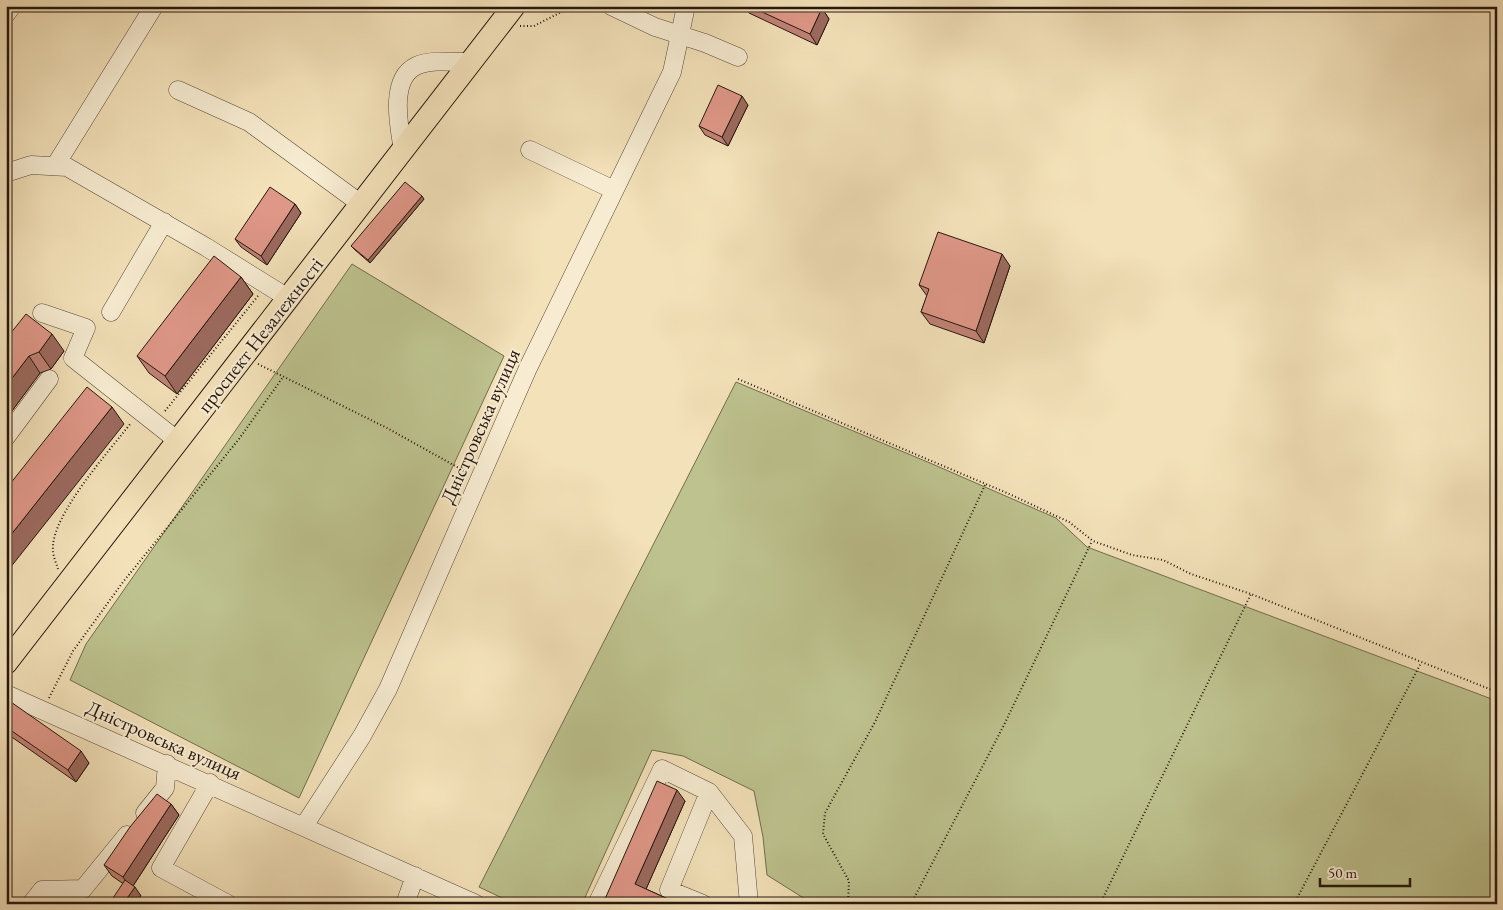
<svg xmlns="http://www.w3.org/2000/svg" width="1503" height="910" font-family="'EB Garamond',serif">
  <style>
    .green { fill: #bdc28e; stroke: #726c4e }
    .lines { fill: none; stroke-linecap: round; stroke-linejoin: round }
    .minor-casing { stroke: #594a39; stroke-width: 19 }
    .major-casing { stroke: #26170e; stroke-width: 24 }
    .path { stroke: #26170e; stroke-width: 2; stroke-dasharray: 1 2.5; stroke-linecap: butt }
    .minor { stroke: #f7ecd2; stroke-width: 18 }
    .major { stroke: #f3e1b9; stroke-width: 22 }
    .wall { fill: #c08275; stroke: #26170e }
    .shaded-wall { fill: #9c6a5f; stroke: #26170e }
    .building { fill: #df9788; stroke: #26170e }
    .labels { text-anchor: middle; stroke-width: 4; stroke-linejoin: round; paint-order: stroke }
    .street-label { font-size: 20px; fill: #26170e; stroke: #f7ecd2 }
  </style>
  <rect width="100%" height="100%" fill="#f3e1b9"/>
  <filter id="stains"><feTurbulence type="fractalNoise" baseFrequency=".004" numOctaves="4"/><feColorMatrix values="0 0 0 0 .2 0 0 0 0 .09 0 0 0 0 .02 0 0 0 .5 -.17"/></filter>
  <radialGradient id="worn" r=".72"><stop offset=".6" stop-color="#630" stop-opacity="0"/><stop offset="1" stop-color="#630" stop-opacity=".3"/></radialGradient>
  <path class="green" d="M352,264l152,92 -205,442 -229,-118 16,-36z
    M736,382l194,81 126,55 31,29 410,154v203h-684l-46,-29 -4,-38 -9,-46 -71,-35 -31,-6 -70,154h-67l-36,-17z"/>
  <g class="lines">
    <g class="minor-casing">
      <path id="minor" d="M611,6l44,21 50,16 33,14
        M6,14l6,-8
        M178,90l71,32 112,82
        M403,150c-4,-23 -14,-71 13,-84 15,-7 38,-4 55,-4
        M530,150l84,40
        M55,166l99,-160
        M6,173l25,-8 36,2 139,80 82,51
        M111,312l53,-90
        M42,313l44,15 -13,30 105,83
        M6,437l43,-58
        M6,694l470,210
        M210,783l-49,85 67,36
        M145,813l20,-25 2,-24
        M304,826l58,-90 26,-47 140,-321 144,-296 14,-66
        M31,904l11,-14 41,-1 44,-54
        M405,904l10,-28
        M597,904l65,-135 47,23 34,44 6,68
        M703,904l-34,-14 40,-98"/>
    </g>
    <g class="major-casing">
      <path id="major" d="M6,663l508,-657"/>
    </g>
    <path class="path" d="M520,26h14l39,-20
      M258,364l129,64 79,44
      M738,379l269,114 62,29 24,19 39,14 31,5 28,14 60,20 246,98
      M165,411l93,-115
      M58,569c-2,-6 -5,-13 -5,-19 -3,-33 57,-100 78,-127
      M49,698l24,-47 50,-69 116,-143 44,-62
      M848,904l1,-23 -26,-47 2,-21 50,-91 110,-237
      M911,904l93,-179 88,-184
      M1100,904l151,-310
      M1294,904l127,-241"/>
    <use href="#minor" class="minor"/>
    <use href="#major" class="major"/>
  </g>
  <path class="wall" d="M744,6h73l5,2 7,11 -12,26 -68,-32z
    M748,105l-20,41 -23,-11 -6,-9z
    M424,199l-54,64 -16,-14 -3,-3z
    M295,204l6,9 -34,52 -26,-18 -6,-8z
    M1010,266l-26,77 -54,-19 -9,-12 6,-16 -8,-11z
    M241,277l12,17 -76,100 -28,-21 -12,-17z
    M6,339l58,12 -13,18 -11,4 -34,46z
    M6,703l83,60 -13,19 -70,-49z
    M685,801l-39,88 33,15h-71l-3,-5z
    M171,804l8,11 -46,71 8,10 -29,-20 -8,-11z"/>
  <path class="shaded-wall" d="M822,8l7,11 -12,26 -7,-11z
    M742,96l6,9 -20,41 -6,-9z
    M422,196l2,3 -54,64 -2,-3z
    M295,204l6,9 -34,52 -6,-9z
    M1002,254l8,12 -26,77 -8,-12z
    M241,277l12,17 -76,100 -12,-18z
    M52,334l12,17 -13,18 -12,-17z
    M29,356l11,17 -34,46v-33z
    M112,407l12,17 -118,149v-32z
    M81,751l8,12 -13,19 -8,-12z
    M677,790l8,11 -42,95 -8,-12z
    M171,804l8,11 -48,74 -8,-12z
    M135,887l6,9 -6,8h-12z"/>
  <path class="building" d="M749,6h68l5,2 -12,26z
    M718,85l24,11 -20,41 -23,-11z
    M405,182l17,14 -54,64 -17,-14z
    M270,187l25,17 -34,52 -26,-17z
    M938,232l64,22 -26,77 -55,-19 8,-23 -10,-4z
    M214,256l27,21 -76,99 -28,-20z
    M26,314l26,20 -13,18 -10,4 -23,30v-47z
    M87,387l25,20 -106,134v-52z
    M8,700l73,51 -13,19 -62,-43v-24z
    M657,781l20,9 -42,94 44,20h-63l-11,-5z
    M157,794l14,10 -48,73 -19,-12 26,-38z
    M125,880l10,7 -12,17h-14z"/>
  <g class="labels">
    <g class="street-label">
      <text transform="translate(260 335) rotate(-52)" y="7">проспект Незалежності</text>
      <text transform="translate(480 426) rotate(-66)" y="7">Дністровська вулиця</text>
      <text transform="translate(164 740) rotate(24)" y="7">Дністровська вулиця</text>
    </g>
  </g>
  <rect width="1503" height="910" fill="none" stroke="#f3e1b9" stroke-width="25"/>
  <rect x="8" y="8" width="1488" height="895" fill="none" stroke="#26170e" stroke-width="2.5"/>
  <rect x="12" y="12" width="1478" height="885" fill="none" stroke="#26170e"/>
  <path d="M1320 878v8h90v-8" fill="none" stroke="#26170e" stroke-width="2.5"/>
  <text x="1328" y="878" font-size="15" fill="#26170e" stroke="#f7ecd2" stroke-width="4" paint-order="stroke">50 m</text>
  <rect width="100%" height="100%" filter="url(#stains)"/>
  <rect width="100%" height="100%" fill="url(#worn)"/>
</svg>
